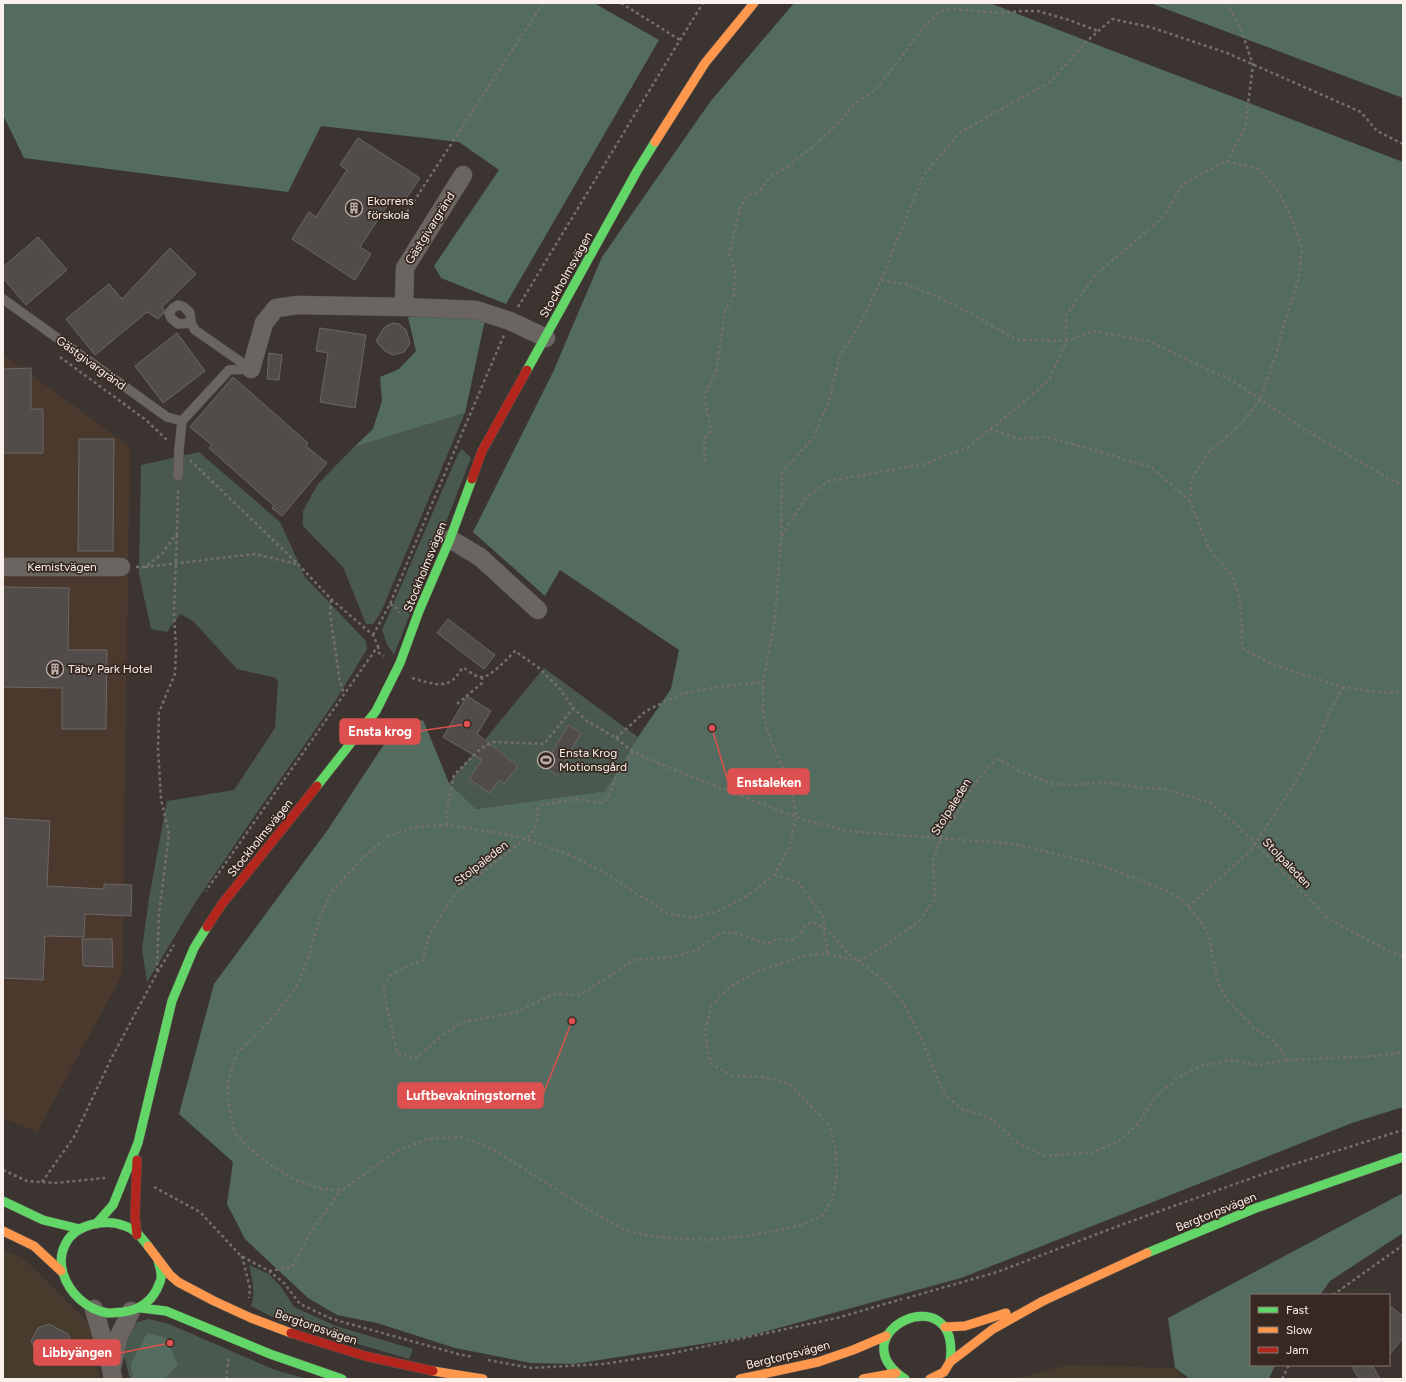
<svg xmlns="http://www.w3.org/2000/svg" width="1406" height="1382" font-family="Figtree,sans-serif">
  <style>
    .commercial { fill: #473b2d }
    .built { fill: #4b392e }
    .green { fill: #4a5950 }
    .forest { fill: #536c5f }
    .building { fill: #514b4a; stroke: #6c6666 }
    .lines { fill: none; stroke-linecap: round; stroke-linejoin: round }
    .lane-casing { stroke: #5a5350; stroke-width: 10 }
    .street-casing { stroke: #5a5350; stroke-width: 19 }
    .fast-casing { stroke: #5a5350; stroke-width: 10 }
    .slow-casing { stroke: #5a5350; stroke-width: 10 }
    .jam-casing { stroke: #5a5350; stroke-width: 10 }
    .path { stroke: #746f6c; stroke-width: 2.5; stroke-dasharray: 3 3; stroke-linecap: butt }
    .lane { stroke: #6b6561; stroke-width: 9 }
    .street { stroke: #6b6561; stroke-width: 18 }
    .fast { stroke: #63d668; stroke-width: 9 }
    .slow { stroke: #ff974d; stroke-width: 9 }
    .jam { stroke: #b3261e; stroke-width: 9 }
    .labels { text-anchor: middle; stroke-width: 3.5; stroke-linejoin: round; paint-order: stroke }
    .poi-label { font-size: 12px; fill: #faf1ec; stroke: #372921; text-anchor: start }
    .street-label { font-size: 12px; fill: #faf1ec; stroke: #372921 }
    .leader { fill: none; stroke: #dd504f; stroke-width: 1.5 }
    .callout-dot { fill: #dd504f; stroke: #372921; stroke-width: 1.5 }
    .callout { fill: #dd504f; stroke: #dd504f; stroke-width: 1.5 }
    .callout-label { font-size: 13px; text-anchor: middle; font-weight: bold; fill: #fff }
  </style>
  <rect width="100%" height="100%" fill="#3c3430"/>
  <path class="commercial" d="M3,1250l20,8 69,69 7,52h-96z
    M1067,1365l108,3 9,11h-171z"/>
  <path class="built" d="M3,354l127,93 -8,528 -85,157 -34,-14z"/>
  <path class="green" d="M465,413l-84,199 -8,12h-7l-23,-57 -40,-41v-15l15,-27 36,-37z
    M462,449l9,9 -77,197 -7,-11 -5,-14 76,-176z
    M199,452l81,70 25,55 61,64 1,8 -31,51 -87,124 -54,79 -48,79 -5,-33 7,-51 18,-97 67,-11 41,-62 3,-45 -2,-5 -39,-9 -44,-48 -13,-7 -13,18 -16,-3 -12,-55 2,-109z
    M544,668l94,69 -33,54 -129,18 -27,-26z
    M249,1265l20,9 12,13 13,20 42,19 77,23 -4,10 -129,-38 -29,-15c5,-16 1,-25 -2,-41z
    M149,1319l20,5 106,46 33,9h-178l-6,-23 6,-26 7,-8z"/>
  <path class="forest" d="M3,3h591l65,37 -153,264 -65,-26 -7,-12 65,-96 -40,-28 -138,-16 -33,66 -264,-34 -21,-43z
    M794,3h196l97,38 316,121v945l-51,16 -391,155 -215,59 -172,27 -43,-1 -76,-15 -78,-25 -40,-8 -29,-17 -63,-59 -18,-35 6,-42 -54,-48 35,-130 115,-156 65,-99 29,-9 26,63 27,26 129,-18 33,-54 33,-48 8,-39 -119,-80 -15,26 -72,-64 80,-160 49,-115 108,-155z
    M1150,3h253v95z
    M464,316l21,4 -20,93 -111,34 19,-18 9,-28 -2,-24 19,-8 17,-18 -8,-34z
    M1403,1193v40l-73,48 -10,14h-69v70h24l-6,14h-79l-15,-11 -7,-50z
    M147,1333l19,5 12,26 -13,15h-32l-2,-15z"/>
  <path class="building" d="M358,138l62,40 -17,25 -10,-6 -33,50 11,7 -16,26 -63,-41 17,-27 7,5 31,-47 -7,-5z
    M38,237l29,33 -41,35 -23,-27v-11z
    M170,248l26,26 -34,33 2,2 -1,5 -5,5 -11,-7 -52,43 -29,-36 43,-35 13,15z
    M394,323l5,1 7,6 4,13 -1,2 -5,7 -11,3 -8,-4 -9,-10 7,-12 5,-4z
    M320,328l46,7 -11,73 -35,-6 8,-49 -12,-2z
    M177,333l28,38 -42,32 -28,-37z
    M269,353l13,2 -3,25 -12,-1z
    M31,368v41h12v44h-40v-84z
    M233,377l75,66 -2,3 21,17 -45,53 -10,-8 2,-2 -65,-58 3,-3 -22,-18z
    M79,439h35l-1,112h-35z
    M3,587l66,1 -1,62h39l-1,79h-44v-41l-59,-1z
    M448,619l47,36 -11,14 -47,-36z
    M467,696l24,15 -14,23 41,32 -14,18 -5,-4 -9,13 -21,-14 13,-19 -39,-23z
    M568,725l13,8 -24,42 -13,-8z
    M3,818l47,3 -3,65 57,3v-5l28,1 -1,31 -46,-2 -1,23 -39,-1 -2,44 -40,-2z
    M82,939h30l1,28 -30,-1z
    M1389,1305l14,11v22l-14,17z
    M49,1324l19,10 5,12 -7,11 -11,4 -18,-8 -6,-12 7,-13z
    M1351,1365h21l8,14h-21z"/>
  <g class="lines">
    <g class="lane-casing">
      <path id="lane" d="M3,299l164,118 15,4
        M191,323l-13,1 -7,-6 -2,-5 4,-5 5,-3 6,2 6,6 1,10 4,7 56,39
        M178,476l1,-26 3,-29 47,-51 22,-1"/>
    </g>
    <g class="street-casing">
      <path id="street" d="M404,307l1,-39 58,-93
        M251,369l13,-46 12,-15 22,-3 106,2 72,3 34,11 36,17
        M450,539l30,18 58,53
        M3,567h118
        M94,1309l17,59 2,11
        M112,1367l7,-31 12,-25"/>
    </g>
    <g class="fast-casing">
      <path id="fast" d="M527,370l110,-199 18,-29
        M317,786l59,-75 24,-48 19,-52 31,-72 22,-60
        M3,1201l40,19 37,9
        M96,1224l17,-19 25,-62 34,-142 22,-53 13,-21
        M148,1246c-6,-8 -13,-17 -23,-20 -19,-8 -49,-2 -59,17 -5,9 -6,20 -3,30 6,20 24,37 45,40 5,0 11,-1 15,-1 15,-2 27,-9 34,-23 1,-4 4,-7 4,-11 1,-6 -2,-12 -3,-18
        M1147,1253l109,-45 147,-51
        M141,1308l25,3 104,43 72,25
        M905,1379c-70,-47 57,-105 45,-17"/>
    </g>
    <g class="slow-casing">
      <path id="slow" d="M655,142l50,-79 49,-60
        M3,1231l31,15 27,25
        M148,1246l22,29 8,7 36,19 37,17 40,15
        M945,1327l20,-1 41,-13
        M433,1371l50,8
        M740,1379l78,-17 35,-12 33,-14
        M863,1379l33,-6
        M930,1379l14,-7 6,-10 43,-33 50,-28 104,-48"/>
    </g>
    <g class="jam-casing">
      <path id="jam" d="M472,479l10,-28 45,-81
        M207,927l15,-23 95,-118
        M137,1160l-2,56 2,19
        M291,1333l74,23 68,15"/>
    </g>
    <path class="path" d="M621,3l59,37
      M1226,3l14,23 13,39 -8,63 -18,33
      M1403,144l-26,-13 -16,-19 -134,-59 -77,-26 -38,-8 -25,22 -37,41 -91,51 -36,43 -42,104 -19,40 -23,38 -10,43 -16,37 -31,34 -1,65 -6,82 -12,63v33l9,29 19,41 5,32 -7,31 -15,27 -27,21 -29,15 -26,7 -23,-4 -61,-39 -36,-19 -46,-17 -22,-5 -56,-9 -32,2 -28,9 -25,22 -31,33 -13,28 -12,43 -12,27 -25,32 -32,31 -10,28 1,27 6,26 13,14 20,16 25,16 29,10 20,1 53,-38 32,-13 35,-2 32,13 87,55 42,24 25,7 55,4 45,-4 50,-10 24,-10 11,-18 4,-24 -2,-28 -6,-21 -39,-41 -26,-7 -31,-1 -23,-13 -5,-31 6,-26 20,-20 28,-15 49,-16 20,-1 31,7 25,20 18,20 18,34 23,57 17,16 32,11 24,23 30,14 47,-4 25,-10 22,-20 14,-24 22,-19 24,-13 30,-6 29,5 29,-5 88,-4 27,-4
      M407,212l136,-209
      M881,280l25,4 27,11 42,21 42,24 49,1 27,-10 55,10 85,40 71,48 87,51 12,5
      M518,307l162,-267 23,-37
      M60,357l86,63 22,21
      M990,429l28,10 27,-2 47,12 60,19 38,33
      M190,460l108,104 33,35 42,36 5,11 -172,245
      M705,462l-1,-23 7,-9 -7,-34 12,-24 9,-61 9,-16 1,-25 -6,-16 11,-46 8,-13 10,-2 11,-15 18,-11 27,-21 29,-27 8,-12 26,-19 48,-62 15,-15 14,-2 45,4 22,-2h17l31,9 29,11
      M782,536l24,-39 23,-16 95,-17 43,-16 51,-41 32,-28 16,-38v-26l29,-40 68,-58 19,-31 15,-10 30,-15 32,8 21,25 13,27 9,27 -4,33 -10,30 -12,44 -16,45 -21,26 -29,25 -18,27 -2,23 19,48 22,25 8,21 3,32v21l31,17 70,22 41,6 19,-2
      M136,567h9l17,-13 15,-21 1,-46
      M145,567l110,-13 42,10
      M331,600l-1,14 10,68 4,12
      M390,604l8,5 1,4
      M373,635l17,-31 43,-103 71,-166
      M378,646l1,7 5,3
      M412,678c22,6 37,14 50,-10h2c5,3 11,9 17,9 9,1 27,-19 34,-26l24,17 21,21 13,19 14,13 29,17 17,14 46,20 117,45 49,14 170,13 89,22 63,25 13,7 20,22 9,16 9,47 9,16 28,30 18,11 15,20
      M457,704l25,-21v-6
      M616,738l30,-27 34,-17 37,-7 46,-5
      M633,752l-15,21 -10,24 -4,5 -5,1 -21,-4 -38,6 -2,3 -1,16 -6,10 -76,60 -25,39 -7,27 -23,9 -10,7 -7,12 14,65 18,6 29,-25 19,-12 51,-9 40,-19 26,1 54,-35 39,-3 24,-7 23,-17h17l28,11 13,-5 15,1 9,-8 4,-6 5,-4c16,3 27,20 37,31 3,3 7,5 11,8l30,-18 29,-21 17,-23 -2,-39 8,-22 39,-61 17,-18 23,12 32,13 23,1 29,-3 37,6 23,1 47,14 28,24 90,92 61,33 13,4
      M448,825l-2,-11 8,-39 26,-26 13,-7 51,2 29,-36
      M774,875l24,7 27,38 -1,9 4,25
      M1188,907l62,-56 42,-63 26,-47 10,-26 15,-28
      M157,971l2,-58 10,-79 -8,-35 -3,-50 1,-37 16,-38 1,-25 -2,-37 3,-79
      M3,1170l24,11 28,2 50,-5
      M42,1182l32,-45 38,-80 45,-84 17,-28
      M154,1187l46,25 41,44 28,15 15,12 16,21 32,15 126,35 15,3
      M242,1256l8,32 -1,10
      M269,1271l23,-4 17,-32 32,-45
      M1333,1295l70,-50
      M907,1298l90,-26 124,-47 142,-51 140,-44
      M488,1360l43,8 72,-4 66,-10 168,-36 65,-19
      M227,1379l-1,-3 3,-20
      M1282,1379l7,-14"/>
    <use href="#lane" class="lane"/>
    <use href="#street" class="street"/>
    <use href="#fast" class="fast"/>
    <use href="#slow" class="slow"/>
    <use href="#jam" class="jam"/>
  </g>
  <defs>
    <g id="building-ring" transform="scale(0.9)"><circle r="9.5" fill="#372921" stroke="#b8afaa" stroke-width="1.5"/><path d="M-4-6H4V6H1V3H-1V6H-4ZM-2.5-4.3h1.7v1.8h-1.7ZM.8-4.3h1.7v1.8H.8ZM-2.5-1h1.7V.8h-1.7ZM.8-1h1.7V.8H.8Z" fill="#b8afaa"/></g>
    <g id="stadium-ring" transform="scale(0.9)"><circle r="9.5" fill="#372921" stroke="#b8afaa" stroke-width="1.5"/><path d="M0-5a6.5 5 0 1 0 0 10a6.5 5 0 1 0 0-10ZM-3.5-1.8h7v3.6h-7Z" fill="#b8afaa"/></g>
  </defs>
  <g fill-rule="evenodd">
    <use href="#building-ring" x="354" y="208"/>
    <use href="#building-ring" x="55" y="669"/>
    <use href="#stadium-ring" x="546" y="760"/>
  </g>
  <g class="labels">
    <g class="poi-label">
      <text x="367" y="205">Ekorrens<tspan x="367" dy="14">förskola</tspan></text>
      <text x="68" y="673">Täby Park Hotel</text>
      <text x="559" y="757">Ensta Krog<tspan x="559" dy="14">Motionsgård</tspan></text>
    </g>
    <g class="street-label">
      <text transform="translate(430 228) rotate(-58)" y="4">Gästgivargränd</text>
      <text transform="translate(566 275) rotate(-61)" y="4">Stockholmsvägen</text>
      <text transform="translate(91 363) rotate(36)" y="4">Gästgivargränd</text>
      <text x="62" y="571">Kemistvägen</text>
      <text transform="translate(425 567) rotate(-68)" y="4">Stockholmsvägen</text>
      <text transform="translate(951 807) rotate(-58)" y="4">Stolpaleden</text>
      <text transform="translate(260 838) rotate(-51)" y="4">Stockholmsvägen</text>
      <text transform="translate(481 863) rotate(-38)" y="4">Stolpaleden</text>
      <text transform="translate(1287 863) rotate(46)" y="4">Stolpaleden</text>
      <text transform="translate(1216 1212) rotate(-22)" y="4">Bergtorpsvägen</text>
      <text transform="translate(316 1327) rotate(19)" y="4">Bergtorpsvägen</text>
      <text transform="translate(788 1355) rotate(-14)" y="4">Bergtorpsvägen</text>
    </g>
  </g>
  <path class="leader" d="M467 724L420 731M712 728L728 782M572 1021L543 1095M170 1343L120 1353"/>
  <g class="callout-dot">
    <circle cx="467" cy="724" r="4"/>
    <circle cx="712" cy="728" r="4"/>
    <circle cx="572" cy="1021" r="4"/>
    <circle cx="170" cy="1343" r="4"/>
  </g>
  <g class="callout">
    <rect x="340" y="719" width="80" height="25" rx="4"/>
    <rect x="728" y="769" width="81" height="25" rx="4"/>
    <rect x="398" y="1083" width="145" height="25" rx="4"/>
    <rect x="34" y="1340" width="86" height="25" rx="4"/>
  </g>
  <g class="callout-label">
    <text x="380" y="736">Ensta krog</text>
    <text x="769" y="787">Enstaleken</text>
    <text x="471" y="1100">Luftbevakningstornet</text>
    <text x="77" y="1357">Libbyängen</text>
  </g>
  <rect width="1406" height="1382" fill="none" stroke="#faf1ec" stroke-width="8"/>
  <rect x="1250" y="1294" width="140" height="72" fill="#372921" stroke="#857972"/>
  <rect x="1258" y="1307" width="20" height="6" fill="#63d668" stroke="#857972"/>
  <text x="1286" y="1314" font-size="12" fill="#faf1ec">Fast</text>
  <rect x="1258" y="1327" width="20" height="6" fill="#ff974d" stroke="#857972"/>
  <text x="1286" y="1334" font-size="12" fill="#faf1ec">Slow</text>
  <rect x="1258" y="1347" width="20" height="6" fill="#b3261e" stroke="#857972"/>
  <text x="1286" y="1354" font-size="12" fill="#faf1ec">Jam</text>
</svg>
